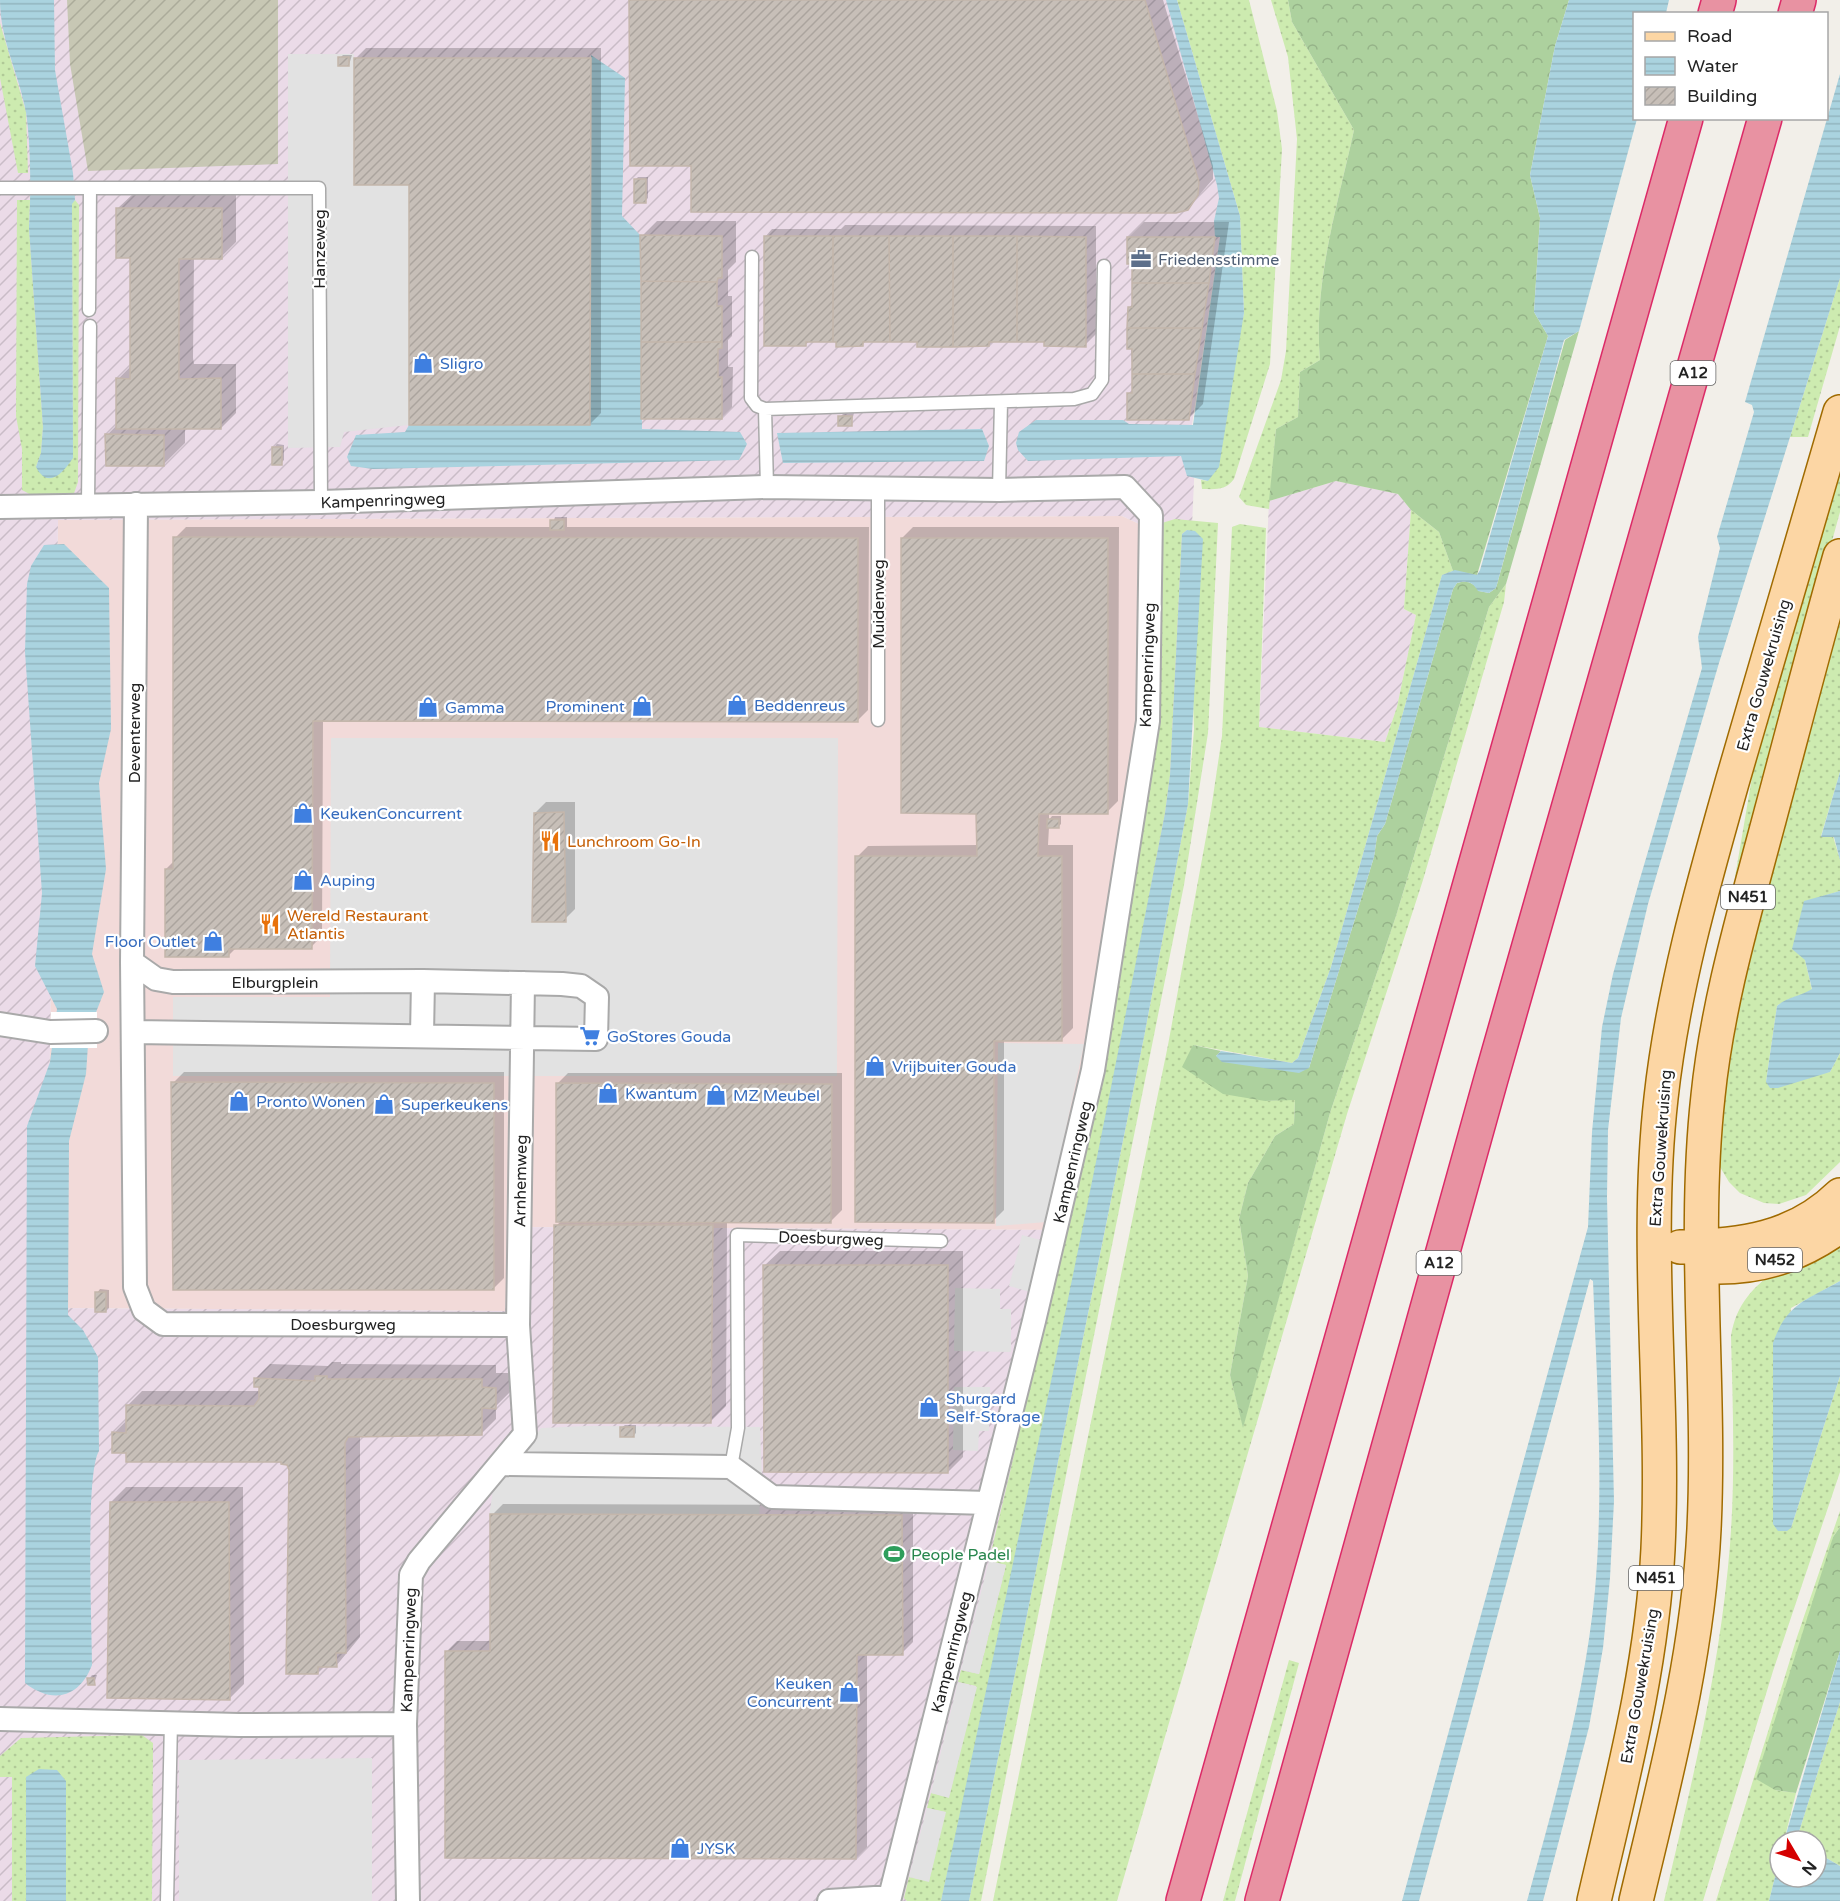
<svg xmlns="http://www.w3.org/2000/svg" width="1840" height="1901" font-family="'Varela Round',sans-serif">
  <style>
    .commercial { fill: #f2dad9 }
    .industrial { fill: url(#industrial-furrows) }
    .construction { fill: url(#construction-furrows) }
    .grass { fill: url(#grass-dots) }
    .forest { fill: url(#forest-crowns) }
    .parking { fill: #e2e2e2 }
    .water { fill: url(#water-rules) }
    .pier { fill: #fff }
    .shadow { fill: #0003 }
    .building { fill: url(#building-hatch); stroke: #c4b6ab; stroke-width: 1.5 }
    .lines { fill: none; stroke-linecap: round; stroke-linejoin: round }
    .lane-casing { stroke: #a9a9a9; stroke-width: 15 }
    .street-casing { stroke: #a9a9a9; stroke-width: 26 }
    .primary-casing { stroke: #a06b00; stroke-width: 36 }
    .highway-casing { stroke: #dc2a67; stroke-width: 36 }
    .lane { stroke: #fff; stroke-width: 12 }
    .street { stroke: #fff; stroke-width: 22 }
    .primary { stroke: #fcd6a4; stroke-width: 33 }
    .highway { stroke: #e892a2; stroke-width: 33 }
    .labels { text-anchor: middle; stroke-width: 4.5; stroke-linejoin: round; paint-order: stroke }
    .shield { fill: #fff; stroke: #646464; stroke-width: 1.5 }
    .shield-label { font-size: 15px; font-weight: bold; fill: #222 }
    .street-label { font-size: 16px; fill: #222; stroke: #fff }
    .service-label { font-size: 16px; fill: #4e5e75; stroke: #fff; text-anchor: start }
    .shop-label { font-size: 16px; fill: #366cbe; stroke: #fff; text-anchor: start }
    .food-label { font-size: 16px; fill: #c56008; stroke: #fff; text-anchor: start }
    .leisure-label { font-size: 16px; fill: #27864d; stroke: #fff; text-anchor: start }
  </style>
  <defs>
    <pattern id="industrial-furrows" width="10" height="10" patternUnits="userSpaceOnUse" patternTransform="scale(1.5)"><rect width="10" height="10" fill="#ebdbe8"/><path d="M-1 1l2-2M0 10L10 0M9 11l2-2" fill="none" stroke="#c9bcc7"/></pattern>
    <pattern id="construction-furrows" width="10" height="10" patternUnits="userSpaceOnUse" patternTransform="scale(1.5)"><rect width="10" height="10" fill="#c7c7b4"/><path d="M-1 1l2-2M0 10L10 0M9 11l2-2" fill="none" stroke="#abab9a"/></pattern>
    <pattern id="grass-dots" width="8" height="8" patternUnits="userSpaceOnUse" patternTransform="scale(1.5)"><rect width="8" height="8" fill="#cdebb0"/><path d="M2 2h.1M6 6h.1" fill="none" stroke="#b0c997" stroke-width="1.8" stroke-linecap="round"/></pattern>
    <pattern id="forest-crowns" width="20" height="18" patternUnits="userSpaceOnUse" patternTransform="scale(1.5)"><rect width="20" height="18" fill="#add19e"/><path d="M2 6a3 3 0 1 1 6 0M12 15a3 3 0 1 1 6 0" fill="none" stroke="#95b388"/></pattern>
    <pattern id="water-rules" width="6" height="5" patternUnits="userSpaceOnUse" patternTransform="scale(1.5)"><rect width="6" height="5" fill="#aad3df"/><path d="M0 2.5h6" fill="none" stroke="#92b5bf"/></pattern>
    <pattern id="building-hatch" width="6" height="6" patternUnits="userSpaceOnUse" patternTransform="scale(1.5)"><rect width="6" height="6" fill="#c7bfb8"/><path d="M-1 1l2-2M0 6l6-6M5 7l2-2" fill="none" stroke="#aba49e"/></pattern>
  </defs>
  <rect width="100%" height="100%" fill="#f2efe9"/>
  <path class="commercial" d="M1122,516l69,32 -21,296 -83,386 -576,-3 -6,84 -459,-3 12,-788z"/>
  <path class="industrial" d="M0,0h1173l58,201 -11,36 -28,188h-7l10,34 -4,89 -69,-32 -1064,4 -12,788 459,3 6,-84 576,3 -146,671h-941z
    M1336,481l62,13 13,16 -7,99 12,6 -19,92 -12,35 -126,-15 10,-226z"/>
  <path class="construction" d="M67,0h211v164l-190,7 -18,-107z"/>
  <path class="grass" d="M1177,0h72l28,111 5,38 -12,215 -36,115c-9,12 -19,10 -32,10l-1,-9 7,1 36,-168 -4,-97z
    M1271,0h17l4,22 62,108c-16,74 -41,153 -34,230l-20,12 -2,45 -22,12 -7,80 -23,-4 -7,-8 42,-117 5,-29 11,-212 -9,-82z
    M0,23l26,89 2,61h-10l-18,-95z
    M17,200h13l-1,28 14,199 -2,26 -5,14 37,-9 -1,-255 3,-3 4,5 -1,277 -5,14 -38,1 -13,-7v-41l-6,-33z
    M1840,278v48l-32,111h-18z
    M1840,464v48l-101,366 -4,-1 22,-129z
    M1411,510l28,22 14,39 -11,4 -111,392 -33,91 -6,5 -99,-18 72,56 30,-2 -1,25 -19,12 -27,47 -9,36 9,57 -18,99 13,51 87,-313 66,-197 93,-309 17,-23 -2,18 -81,278 -76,234 -230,787h-124l175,-856 43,-235 11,-74 10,-209 8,-3 26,4 -7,199 126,15 12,-35 19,-92 -12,-6z
    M1175,519l43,4 -10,210 -24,152 -203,1016h-12l175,-864 44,-233 6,-75 -7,-199 -5,4 -12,241 -5,38c-69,363 -141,727 -224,1088h-34l-3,-3 5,-21 20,4 16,-69 -18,-4 4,-15 18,4 27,-111 -18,-4 3,-12 18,4 27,-109 -17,-4 110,-466 56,-347 7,-225z
    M1840,621v151l-19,64h12l7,24v31l-36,11 1,58 7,30c-11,6 -25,8 -35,16l-11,76 64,-10 10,-19v109l-34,33 -27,9 -15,-1 -24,-10 -11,-11 -9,-15 -2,-14 7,-85 16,-85z
    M1840,1237v44l-49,27 -16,131 -2,85 18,4 49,-152v96l-67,199 -70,230h-39c26,-110 53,-220 64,-334 8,-77 5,-154 3,-231 9,-58 63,-74 109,-99z
    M1840,1511v16l-7,10 -58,253 21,3 -12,48h-4v16l-11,44h-53l81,-264z
    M1289,1660l10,3 -64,238h-12z
    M1840,1702v164l-24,-14v-11h-17l-2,-3z
    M142,1735l11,8 -1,158h-86v-120l-40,-3v123h-14v-124h-12v-21l21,-18z"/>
  <path class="forest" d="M1288,0h281l-14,46 -25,129 10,43 -6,94 14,24 -71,239 -24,-4 -14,-39 -28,-22 -13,-16 -62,-13 -67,20 7,-72 22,-12 2,-45 20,-12c-7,-77 18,-156 34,-230l-62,-108z
    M1579,331l-73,253 -17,23 -93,309 -66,197 -87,315 -13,-53 18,-99 -9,-57 9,-36 27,-47 19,-12 1,-24 -30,1 -42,-7 -41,-27 11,-22 28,6 -5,5 93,12 65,-211 3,-21 8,-12 68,-235 4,-6c10,-3 16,-1 22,8l10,2 7,-5 69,-248z
    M1840,1527v124l-44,142 -21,-3 -19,-11 77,-242z"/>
  <path class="parking" d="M288,54h66v131h55v240l-65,7 -4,15 -52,1z
    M331,738h507l-1,338h-664v-79h157z
    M998,1043l86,1 -38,178 -50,4z
    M1022,1235l22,6 -14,51 -21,-6z
    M955,1288l45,1v20h11v43l-57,-1z
    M954,1387h36l-1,44h-10l-1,20 -25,-1z
    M587,1426l173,1 2,52 -3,37 -270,1 4,-27 48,-62z
    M989,1561l17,4 -27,109 -18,-4z
    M958,1682l19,5 -28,111 -18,-5z
    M372,1758v143h-193v-141z
    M927,1808l19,4 -17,70 -20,-5z"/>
  <path class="water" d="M0,0h54l1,70 18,103 2,27 -3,4 1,254c-10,15 -25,32 -37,9l5,-14 2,-26 -14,-199c2,-34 2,-82 -3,-116 -7,-38 -26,-72 -26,-112z
    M1166,0h11l63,216 4,97 -25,154 -11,14 -21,-5 -6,-20 -153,5 -10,-11 -2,-7 3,-11 17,-12h87l6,4 64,1 27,-188h-5l-1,-16 5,-23 -2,-13z
    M1569,0h100l-3,13 -32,1v104l3,1 -58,212 -15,9 -68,248 -7,5 -11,-2c-5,-9 -11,-11 -21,-8l-4,6 -68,235 -8,12 -3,21 -65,211 -10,5 -77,-11 -6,-6 5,-5 71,12 6,-5 33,-91 111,-392 13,-5 22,5 3,-5 68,-234 -14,-24 6,-94 -10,-43 25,-129z
    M591,55l34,23 -3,138 18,19 2,194 98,3 7,12 -8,16 -366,9 -22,-3 -4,-9 9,-22 49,-3 4,-7h181z
    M1840,74v204l-121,385 -71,241 -27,114 -13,112 -1,67 7,304 -4,77 -7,70 -14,79 -46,174h-16c28,-102 58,-205 68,-311 9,-103 2,-206 -2,-309l-3,-2 -171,622h-17l186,-674 4,-95 10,-105 11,-53 26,-92 63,-214 -4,-31 22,-89 -3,-11 37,-125 -2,-7 -7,-3z
    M982,429l7,17 -5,15 -201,2 -6,-30z
    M1187,530l8,1 8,8 -15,265 -44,233 -175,864h-28c78,-362 154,-725 224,-1088l5,-38 12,-241z
    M64,544l45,44 2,141 -12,54 7,86 -14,85 12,38 -15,38 -3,44 -17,67 -1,174 15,15 15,27 1,94c-14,22 -7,177 -7,214 -12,32 -39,40 -67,18l2,-557 23,-64 7,-53 -22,-43 7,-73 -17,-241 2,-68 4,-18 13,-21z
    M1840,772v88l-6,-23h-13z
    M1840,891v162l-10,19 -52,16h-8l-4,-6 11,-76c10,-9 24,-10 35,-17l-7,-29 -13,-11 12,-48z
    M1840,1281v95l-49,152 -4,3h-9l-5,-7v-181c14,-40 32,-42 67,-62z
    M1840,1651v51l-43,136 2,3h-15z
    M39,1769l18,1 9,11v120h-40v-124z
    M1816,1852l24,14v35h-71l11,-44v20h36z"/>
  <path class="pier" d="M51,1012h46v36h-47z"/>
  <path class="shadow" d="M631,0h532l50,166v13l-26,30 -495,-45z
    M366,48h235v365l-11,11 -235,-365z
    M343,55h9l-3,10 -9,-7z
    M638,177h10v21l-3,3 -10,-21z
    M133,194h103v48l-15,15h-27l-1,101 1,6h42v49l-15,15h-36v15l-22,22 -56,-30 11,-11v-45l14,-14v-108l-14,-49z
    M657,221h79v41l-8,8v26h4v40l-4,4v27h5l-1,40 -11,11 -79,-182z
    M1144,222h85l-26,182 -15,15 -59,-26 4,-4 -4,-81 4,-5v-41l-4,-25z
    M845,225l251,1v108l-11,11 -40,-4h-52l-4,4 -122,-5 -5,5 -25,-4h-27l-5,4 -40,-108 7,-8h69z
    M854,413l-3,11 -11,-7 3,-3z
    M277,444l7,1v15l-3,3 -7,-15z
    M555,517h12v10h302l-1,183 -11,11 -534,-1 -1,216 -11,11h-74l-8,8 -63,-86 8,-8 1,-323 11,-11h366z
    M913,527h206l-1,274 -11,11h-58v8l3,-4h9v8l-3,3h-9l-1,18h25v183l-11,11h-58v171l-11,11 -136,-364 11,-11 110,-1 -1,-33 -75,-274z
    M546,802h29v107l-11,11 -29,-107z
    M184,1072h320v206l-11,11 -320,-206z
    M568,1073h274v137l-11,11h-104l-1,185 -15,15 -155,-195 5,-5 -4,-137z
    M780,1251h183v206l-15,15 -183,-207z
    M100,1289l9,1v18l-3,3 -9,-18z
    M332,1362h9v2l155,1v8h14v19l-14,14v13l-15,15h-121v203l-24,29h-11l-7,7 -30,-210 -161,-11 -13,-19 13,-13v-14l15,-15h119l-5,-13 14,-14 58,2z
    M625,1425h11v8l-3,3 -12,-8z
    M126,1487h117l1,197 -14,14 -119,-196z
    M503,1504l410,1v137l-11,11h-35v194l-11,11 -410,-206 11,-11h34l1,-126z
    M92,1675h5l-3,9 -5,-5z"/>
  <path class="building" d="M629,0h516l54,182 -1,13 -10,15 -12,3 -485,-1v-46h-61z
    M338,57h11v9h-11z
    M354,58h237l-1,367h-181v-240h-55z
    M634,179h12v24h-12z
    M116,208h106v51h-43v120l42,-1v51h-105v-51l14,1v-121h-14z
    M640,235l82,1v42h-4l-1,4 -76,-1z
    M764,236h69v106h-27v4h-42z
    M833,236h56l1,106h-27v4l-27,1v-5h-3z
    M889,236h64v111h-36v-5h-27z
    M953,236h64v106h-28v4l-36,1z
    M1017,236l69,1v110l-42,-1v-4h-27z
    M1127,237h88l-6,46h-77v-19h-5z
    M641,281l76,1v24h5v36h-81z
    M1132,283h77l-7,45h-75l1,-21h4z
    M1127,328h75l-7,46h-63v-25h-5z
    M641,342h81v6l-4,1v28h4v42h-81z
    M1132,374h63l-6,46h-62v-27h5z
    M838,416h14v10h-14z
    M105,434l59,1v31h-58z
    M272,447h10v18h-10z
    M550,520h14v10h-14z
    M173,537l685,1v184l-545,-1 -1,228h-83v8h-64v-88h8z
    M901,538h207v276h-69l-1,42h24v185h-68v182l-139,-1v-366h122l-1,-42 -75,-1z
    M564,812l2,110h-34l2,-109z
    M1047,819h12v9h-12z
    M171,1082l323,1v207h-321z
    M556,1083l276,1 -1,139 -275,-1z
    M554,1225h159l-2,198h-158z
    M763,1265h185v208l-184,-1z
    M95,1292h11v20h-11z
    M315,1376h12v3h155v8l14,1v21l-14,-1v27l-134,2 -3,6 1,210h-10l1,14h-19v7h-32l3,-204 -2,-5 -6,-1v-2h-155v-9h-14v-21l14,1v-28l128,1 5,-7v-12h-5v-9l61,3z
    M620,1427h14v10h-14z
    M110,1502h119l1,198 -123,-2z
    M490,1514l412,1 1,140h-46l-1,204 -411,-1v-207h45z
    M87,1678h7l1,7h-7z"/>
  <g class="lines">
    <g class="lane-casing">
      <path id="lane" d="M0,188h319l2,314
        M752,257l-1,141 6,8 8,3 2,78
        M89,310l1,-122
        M765,409l309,-10 18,-5 10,-14 2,-114
        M999,490l2,-88
        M88,503l2,-177
        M878,720v-232
        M731,1467l7,-39 -1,-193 204,6
        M167,1901l4,-179"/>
    </g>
    <g class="street-casing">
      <path id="street" d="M136,504l-4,458 3,325 9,23 19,14 355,1 7,109 -106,127 -8,14 -6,149 3,177
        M0,507l321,-5 446,-15 232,3 126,-3 26,28 -3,206 -55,349 -59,251 -144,576 -61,4
        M132,962l24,17 17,3 250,-1 139,3 19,2 16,11 -1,42 -462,-7
        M0,1024l50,8 46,-1
        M422,1035l1,-54
        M518,1325l5,-342
        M500,1464l231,3 41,30 216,6
        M0,1719l239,6 166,-1"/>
    </g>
    <g class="primary-casing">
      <path id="primary" d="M1680,1247c60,-1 115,-8 160,-52
        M1719,1267c46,0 84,-14 121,-41
        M1594,1901c27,-117 58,-232 64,-352 7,-150 -14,-301 3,-451 12,-109 42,-213 72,-319 35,-122 72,-244 107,-367
        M1636,1901c29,-122 62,-245 68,-372 7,-144 -12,-288 4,-433 9,-89 34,-175 57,-261 25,-93 49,-187 75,-279"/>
    </g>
    <g class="highway-casing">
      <path id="highway" d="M1715,14l4,-14
        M1795,14l4,-14
        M1183,1901l503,-1783
        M1262,1901l229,-822 274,-961"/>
    </g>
    <use href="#lane" class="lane"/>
    <use href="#street" class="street"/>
    <use href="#primary" class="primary"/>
    <use href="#highway" class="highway"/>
  </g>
  <defs>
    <g id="office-bare" transform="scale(1.62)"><path d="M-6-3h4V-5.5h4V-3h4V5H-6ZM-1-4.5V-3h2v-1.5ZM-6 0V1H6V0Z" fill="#5c6f8a" stroke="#fff" stroke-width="2.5" paint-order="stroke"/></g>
    <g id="shop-bare" transform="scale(1.62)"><path d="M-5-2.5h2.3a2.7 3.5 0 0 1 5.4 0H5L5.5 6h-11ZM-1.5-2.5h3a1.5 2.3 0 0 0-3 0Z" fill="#3f7fe0" stroke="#fff" stroke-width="2.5" paint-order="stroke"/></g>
    <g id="restaurant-bare" transform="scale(1.62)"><path d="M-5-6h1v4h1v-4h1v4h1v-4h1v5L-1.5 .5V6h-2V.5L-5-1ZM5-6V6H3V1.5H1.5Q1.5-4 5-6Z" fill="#e8710a" stroke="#fff" stroke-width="2.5" paint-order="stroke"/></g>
    <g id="supermarket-bare" transform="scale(1.62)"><path d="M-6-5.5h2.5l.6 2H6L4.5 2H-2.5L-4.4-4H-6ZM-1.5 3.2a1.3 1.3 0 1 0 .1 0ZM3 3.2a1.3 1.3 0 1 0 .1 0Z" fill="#3f7fe0" stroke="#fff" stroke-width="2.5" paint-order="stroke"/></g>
    <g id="stadium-bare" transform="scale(1.62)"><path d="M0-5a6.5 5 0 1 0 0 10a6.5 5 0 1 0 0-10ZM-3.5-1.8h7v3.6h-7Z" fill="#2e9e5b" stroke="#fff" stroke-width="2.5" paint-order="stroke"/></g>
  </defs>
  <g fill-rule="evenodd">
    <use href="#office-bare" x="1141" y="259"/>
    <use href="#shop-bare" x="423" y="363"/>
    <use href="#shop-bare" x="737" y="705"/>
    <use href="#shop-bare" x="642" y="706"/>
    <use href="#shop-bare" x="428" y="707"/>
    <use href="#shop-bare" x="303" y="813"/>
    <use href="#restaurant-bare" x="550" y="841"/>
    <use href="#shop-bare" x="303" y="880"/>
    <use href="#restaurant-bare" x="270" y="924"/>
    <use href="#shop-bare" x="213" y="941"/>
    <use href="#supermarket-bare" x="590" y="1036"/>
    <use href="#shop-bare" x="875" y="1066"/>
    <use href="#shop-bare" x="608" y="1093"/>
    <use href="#shop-bare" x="716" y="1095"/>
    <use href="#shop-bare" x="239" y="1101"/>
    <use href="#shop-bare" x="384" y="1104"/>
    <use href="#shop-bare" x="929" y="1407"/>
    <use href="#stadium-bare" x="894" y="1554"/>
    <use href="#shop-bare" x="849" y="1692"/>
    <use href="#shop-bare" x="680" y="1848"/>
  </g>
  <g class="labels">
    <g class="shield">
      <rect x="1670.5" y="361" width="45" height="24" rx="4.5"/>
      <rect x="1721" y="885" width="54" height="24" rx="4.5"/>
      <rect x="1748" y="1248" width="54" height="24" rx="4.5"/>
      <rect x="1416.5" y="1251" width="45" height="24" rx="4.5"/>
      <rect x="1629" y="1566" width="54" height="24" rx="4.5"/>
    </g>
    <g class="shield-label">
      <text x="1693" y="378">A12</text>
      <text x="1748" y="902">N451</text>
      <text x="1775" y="1265">N452</text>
      <text x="1439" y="1268">A12</text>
      <text x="1656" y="1583">N451</text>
    </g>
    <g class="street-label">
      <text transform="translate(319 249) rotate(-90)" y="6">Hanzeweg</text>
      <text transform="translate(383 500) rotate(-2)" y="6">Kampenringweg</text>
      <text transform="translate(878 604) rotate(-90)" y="6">Muidenweg</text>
      <text transform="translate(1147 665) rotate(-88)" y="6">Kampenringweg</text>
      <text transform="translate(1763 675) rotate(-74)" y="6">Extra Gouwekruising</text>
      <text transform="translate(134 733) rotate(-90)" y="6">Deventerweg</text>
      <text x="275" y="988">Elburgplein</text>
      <text transform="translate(1660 1148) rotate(-86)" y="6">Extra Gouwekruising</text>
      <text transform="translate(1072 1162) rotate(-77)" y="6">Kampenringweg</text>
      <text transform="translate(520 1181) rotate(-89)" y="6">Arnhemweg</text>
      <text transform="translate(831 1238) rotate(2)" y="6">Doesburgweg</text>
      <text x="343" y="1330">Doesburgweg</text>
      <text transform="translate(408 1650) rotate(-88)" y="6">Kampenringweg</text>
      <text transform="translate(951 1652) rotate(-76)" y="6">Kampenringweg</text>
      <text transform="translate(1639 1686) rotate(-80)" y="6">Extra Gouwekruising</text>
    </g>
    <g class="service-label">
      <text x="1158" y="265">Friedensstimme</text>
    </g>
    <g class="shop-label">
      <text x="440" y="369">Sligro</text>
      <text x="754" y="711">Beddenreus</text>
      <text x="625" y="712" text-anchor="end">Prominent</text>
      <text x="445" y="713">Gamma</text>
      <text x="320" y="819">KeukenConcurrent</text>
      <text x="320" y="886">Auping</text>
      <text x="196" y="947" text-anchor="end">Floor Outlet</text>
      <text x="607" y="1042">GoStores Gouda</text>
      <text x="892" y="1072">Vrijbuiter Gouda</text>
      <text x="625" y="1099">Kwantum</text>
      <text x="733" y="1101">MZ Meubel</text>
      <text x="256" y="1107">Pronto Wonen</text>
      <text x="401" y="1110">Superkeukens</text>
      <text x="946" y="1404">Shurgard<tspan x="946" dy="18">Self-Storage</tspan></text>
      <text x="832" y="1689" text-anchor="end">Keuken<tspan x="832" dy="18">Concurrent</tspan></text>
      <text x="697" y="1854">JYSK</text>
    </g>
    <g class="food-label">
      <text x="567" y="847">Lunchroom Go-In</text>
      <text x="287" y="921">Wereld Restaurant<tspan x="287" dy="18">Atlantis</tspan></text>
    </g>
    <g class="leisure-label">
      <text x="911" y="1560">People Padel</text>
    </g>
  </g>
  <rect x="1633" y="12" width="195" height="108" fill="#ffffff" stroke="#a7a7a7" stroke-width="1.5"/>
  <rect x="1645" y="32" width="30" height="9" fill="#fcd6a4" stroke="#a7a7a7" stroke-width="1.5"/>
  <text x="1687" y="42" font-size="18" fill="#222222">Road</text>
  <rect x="1645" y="57" width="30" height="18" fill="url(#water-rules)" stroke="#a7a7a7" stroke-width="1.5"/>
  <text x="1687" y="72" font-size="18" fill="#222222">Water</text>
  <rect x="1645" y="87" width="30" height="18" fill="url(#building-hatch)" stroke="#a7a7a7" stroke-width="1.5"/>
  <text x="1687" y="102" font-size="18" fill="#222222">Building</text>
  <g transform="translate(1798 1859) rotate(129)"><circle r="28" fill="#ffffff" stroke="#a7a7a7" stroke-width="1.5"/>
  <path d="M0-4.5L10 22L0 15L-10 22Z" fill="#d40000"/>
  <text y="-9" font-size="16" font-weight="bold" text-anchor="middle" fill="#222222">N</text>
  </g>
</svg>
